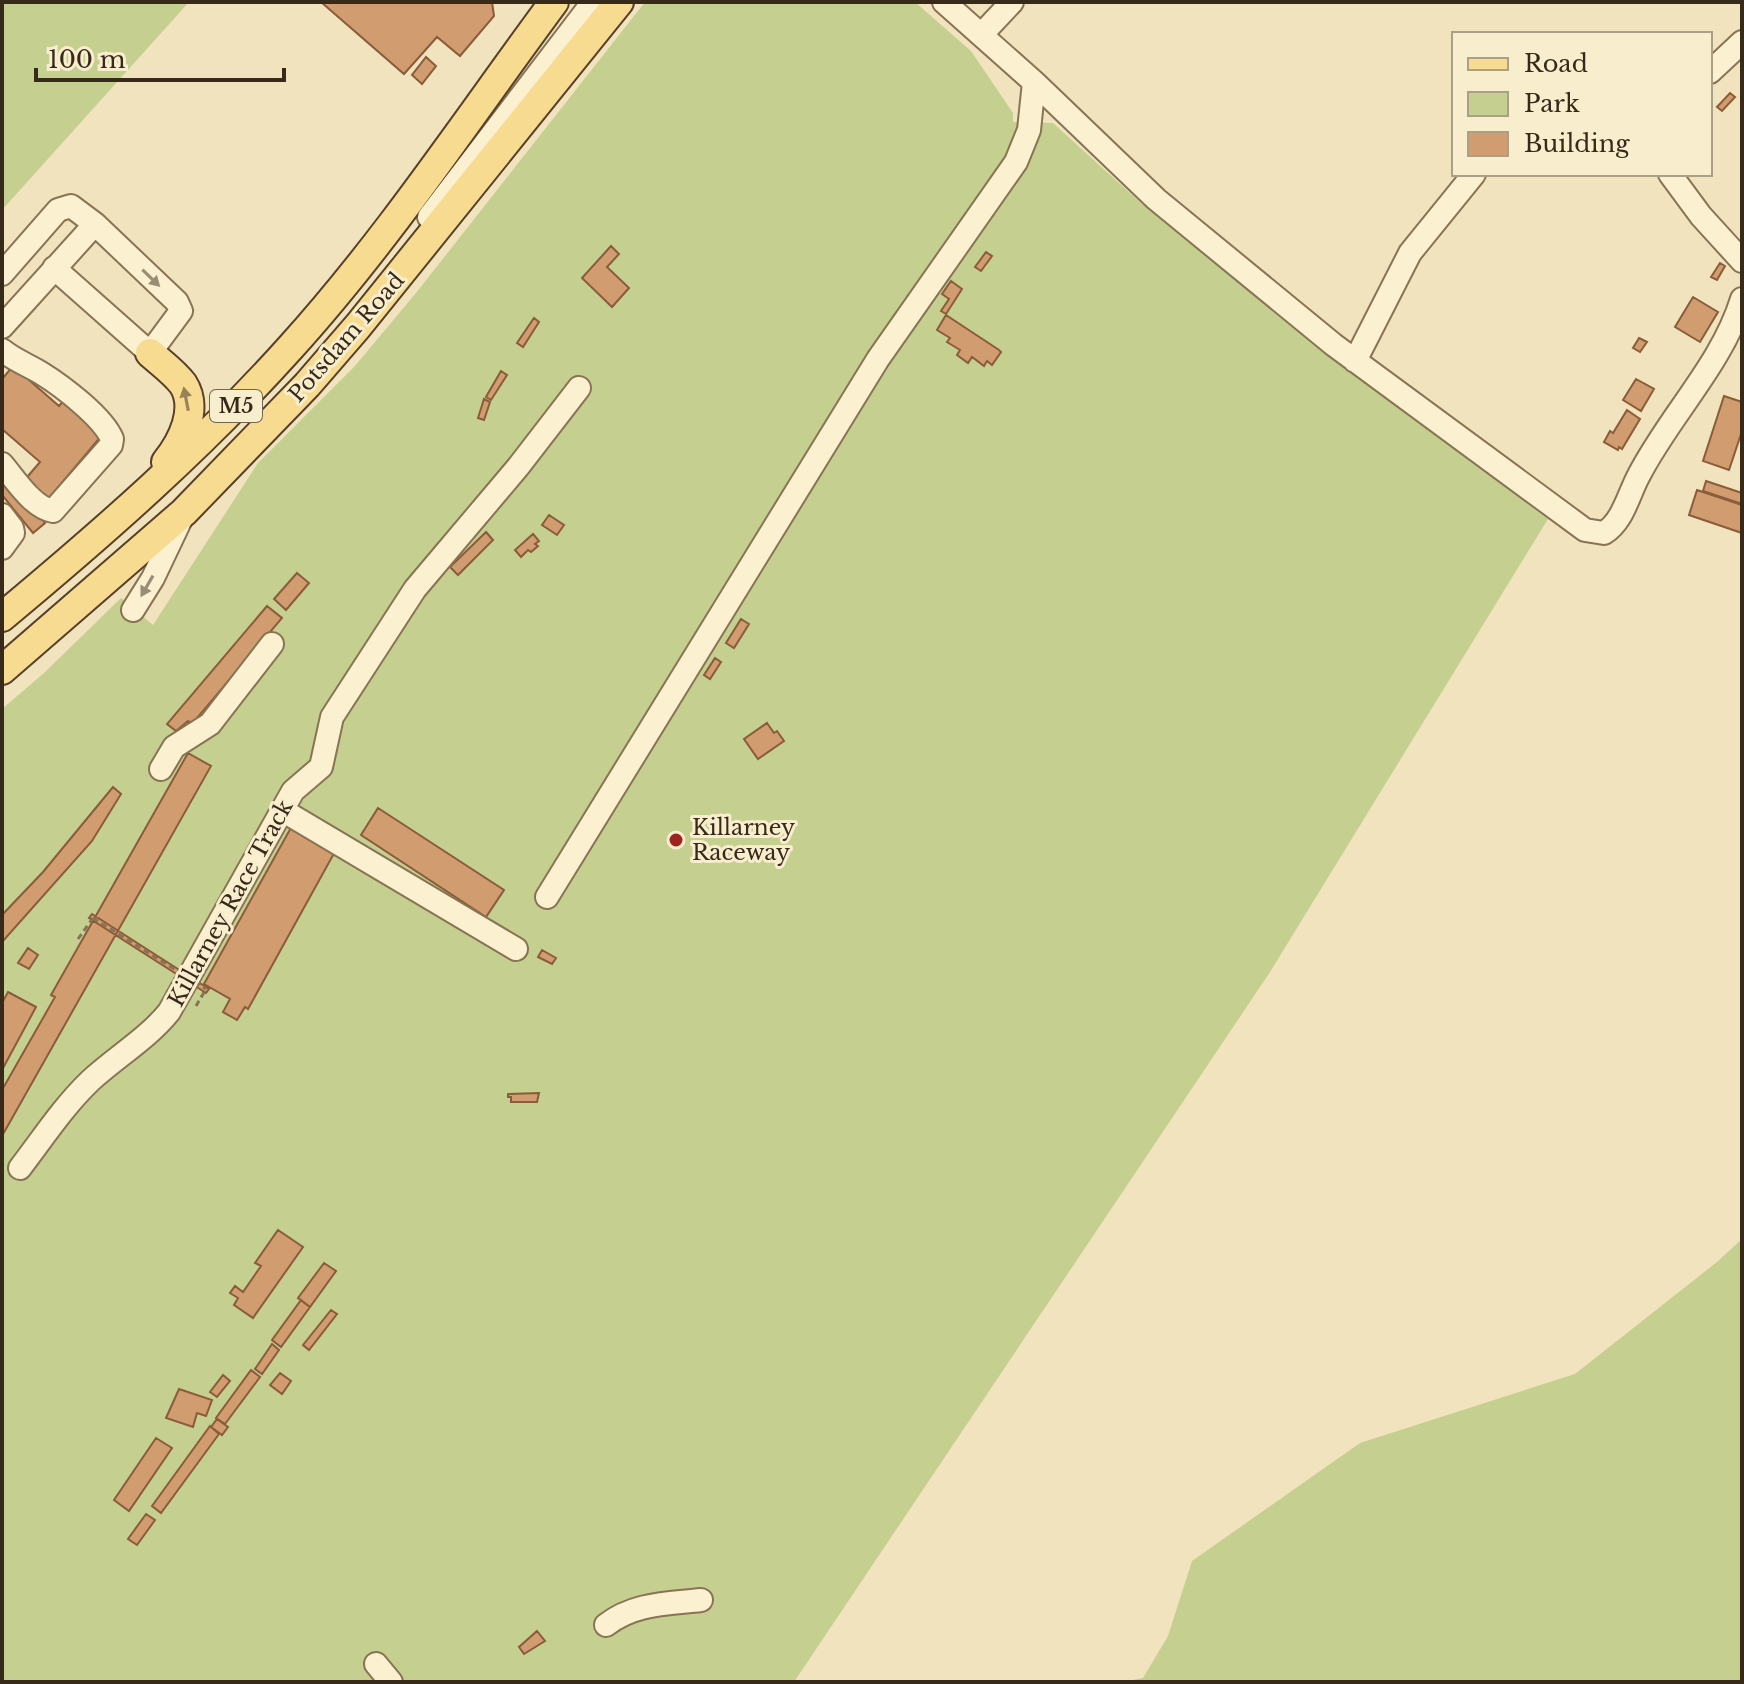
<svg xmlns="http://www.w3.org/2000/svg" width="1744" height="1684" font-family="'Libre Baskerville',serif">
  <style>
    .green { fill: #c5cf90 }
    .building { fill: #d19c70; stroke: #8a5c39; stroke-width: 2 }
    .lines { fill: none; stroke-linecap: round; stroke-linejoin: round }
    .minor-casing { stroke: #897355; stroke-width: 26 }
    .major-casing { stroke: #56402a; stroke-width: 32 }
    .path { stroke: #897355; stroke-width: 3; stroke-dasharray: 6 4; stroke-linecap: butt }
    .minor { stroke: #fbf0d0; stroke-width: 22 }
    .major { stroke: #f7db91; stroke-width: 28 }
    .path-bridge { stroke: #897355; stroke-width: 3; stroke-dasharray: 6 4; stroke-linecap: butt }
    .oneway { fill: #9a8d76 }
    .oneway2 { fill: #988256 }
    .poi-dot { fill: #9c2521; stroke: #f8edcd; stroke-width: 3 }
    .labels { text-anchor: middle; stroke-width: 6; stroke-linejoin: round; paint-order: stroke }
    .shield { fill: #f8edcd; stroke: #726450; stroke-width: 2 }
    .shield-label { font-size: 20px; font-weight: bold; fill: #382a1b }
    .street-label { font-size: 22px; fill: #382a1b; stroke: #f8edcd }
    .poi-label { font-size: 22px; fill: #382a1b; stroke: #f8edcd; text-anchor: start }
  </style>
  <rect width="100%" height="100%" fill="#f1e3bd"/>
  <path class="green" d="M2,2h187l-187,208z
    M645,2h270l56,49 42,62v9l40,1 89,81 406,315 -278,453 -476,710h-792v-973l42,-36 77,-75 32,27 105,-162 96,-96 62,-74z
    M1742,1239v443h-620l21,-4 25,-42 24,-75 168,-118 215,-69 142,-112z"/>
  <path class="building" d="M321,2h171l2,14 -34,40 -23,-19 -33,37z
    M426,57l10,9 -14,18 -10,-9z
    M1730,93l5,4 -13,14 -5,-4z
    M611,246l8,8 -12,13 22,21 -17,19 -30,-29z
    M986,252l6,4 -11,15 -6,-4z
    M1720,263l5,3 -8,14 -6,-3z
    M951,281l11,8 -16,25 -5,-3 8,-12 -7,-5z
    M1693,297l25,15 -18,30 -25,-15z
    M946,315l53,35 2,2 -9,13 -5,-4 -3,5 -12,-9 -4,6 -11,-8 3,-5 -13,-8 3,-4 -13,-8z
    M534,318l5,4 -16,25 -6,-4z
    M1639,338l8,4 -7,10 -7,-4z
    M13,366l46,40 7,-8 37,36 -58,69 -23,-20 18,-21 -38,-33v-50z
    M501,371l6,4 -16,25 -5,-3z
    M1636,379l18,10 -13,22 -18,-11z
    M1724,396l18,6v29l-13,39 -26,-9z
    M484,399l6,3 -6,18 -6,-2z
    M1627,410l13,9 -18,30 -3,-2 -1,3 -14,-8 6,-11 3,2z
    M2,471l43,52 -12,10 -31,-38z
    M1706,481l36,12v11l-39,-13z
    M1697,490l45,15v28l-53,-18z
    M549,515l15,10 -7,10 -15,-10z
    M486,532l7,8 -35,35 -8,-8z
    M533,534l6,7 -4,3 3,2 -7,6 -3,-2 -7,7 -6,-7z
    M297,573l12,10 -23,27 -12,-11z
    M267,606l15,12 -90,106 -4,-3 -12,10 -9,-7z
    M741,619l8,5 -15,24 -8,-5z
    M715,658l6,4 -11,17 -6,-4z
    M767,723l7,10 3,-2 7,10 -26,18 -14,-20z
    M188,753l23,13 -209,370v-46l53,-93 -4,-2z
    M113,787l8,7 -29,47 -89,100 -1,-26 41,-43z
    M378,808l126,82 -18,27 -125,-82z
    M293,824l44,24 -89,161 -3,-2 -8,13 -14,-8 7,-13 -26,-15z
    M92,914l117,75 -3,4 -117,-75z
    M28,948l10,7 -9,14 -11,-6z
    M542,950l14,8 -4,6 -14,-7z
    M8,992l28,15 -34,63v-67z
    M539,1093l-2,9h-26v-5h-3v-3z
    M278,1230l25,17 -50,71 -19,-13 4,-7 -8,-5 5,-7 8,6 18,-26 -6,-3z
    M324,1263l12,8 -26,36 -12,-9z
    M301,1300l9,7 -29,40 -9,-7z
    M331,1310l6,4 -28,36 -6,-5z
    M272,1344l7,6 -17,24 -7,-5z
    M251,1370l9,7 -35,47 -9,-6z
    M280,1373l11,8 -9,13 -12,-9z
    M223,1375l7,6 -13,16 -7,-5z
    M179,1389l33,11 -6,16 -9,-3 -4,14 -27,-9z
    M217,1419l11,8 -6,8 -11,-8z
    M210,1426l9,8 -58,79 -9,-7z
    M156,1438l16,10 -43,63 -15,-11z
    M146,1514l9,6 -18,25 -9,-6z
    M537,1631l8,10 -21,13 -5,-7z"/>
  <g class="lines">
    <g class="minor-casing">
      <path id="minor" d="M944,2l90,80 122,117 178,146 251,185 19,3c19,-11 25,-40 35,-58 31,-60 83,-111 103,-176
        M982,34l30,-32
        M1710,72l32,-30
        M1670,174l31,42 41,45
        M429,217l164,-215
        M2,274l56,-64 13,-4 24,18 82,78 4,9 -31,42 -96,-85
        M2,327l93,-103
        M2,350c12,10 26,15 39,23 21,13 62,44 71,66l-1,6 -58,66c-20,-3 -38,-32 -51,-47
        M1355,361l55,-108 64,-79
        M2,515l10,13 1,5 -11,15
        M133,610l20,-32 29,-61
        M161,769l13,-22 36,-23 62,-80
        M282,810l234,139
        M547,897l331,-538 138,-197 13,-32 5,-48
        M20,1168c23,-30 43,-61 70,-87 26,-24 57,-42 79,-69l124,-221 28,-24 11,-50 83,-128 103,-122 61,-79
        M606,1625c28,-22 61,-21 95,-25
        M376,1664l15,18"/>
    </g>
    <g class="major-casing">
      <path id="major" d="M150,353c10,9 24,19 33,31 16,25 -1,58 -17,78
        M2,617c102,-85 199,-170 288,-269 97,-107 178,-230 264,-346
        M2,670l182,-158 123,-127 51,-59 261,-324"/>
    </g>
    <path class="path" d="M78,939l15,-21
      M196,1006l10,-17"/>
    <use href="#minor" class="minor"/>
    <use href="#major" class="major"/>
    <path class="path-bridge" d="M93,918l113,71"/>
  </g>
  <defs><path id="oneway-solid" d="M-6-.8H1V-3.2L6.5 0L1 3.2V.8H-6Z" transform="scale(2)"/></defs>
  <g class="oneway">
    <use href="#oneway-solid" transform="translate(151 278) rotate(44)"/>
    <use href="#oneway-solid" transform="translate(147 586) rotate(120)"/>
  </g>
  <use class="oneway2" href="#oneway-solid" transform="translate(186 399) rotate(-101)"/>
  <circle class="poi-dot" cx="676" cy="840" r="8"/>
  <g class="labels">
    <rect class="shield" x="210" y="390" width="52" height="32" rx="6"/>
    <g class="shield-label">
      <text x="236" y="413">M5</text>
    </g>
    <g class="street-label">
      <text transform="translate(346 337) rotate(-49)" y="8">Potsdam Road</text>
      <text transform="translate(230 903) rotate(-61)" y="8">Killarney Race Track</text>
    </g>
    <g class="poi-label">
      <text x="692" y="835">Killarney<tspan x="692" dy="25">Raceway</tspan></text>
    </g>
  </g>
  <rect width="1744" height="1684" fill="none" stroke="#382a1b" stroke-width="8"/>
  <rect x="1452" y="32" width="260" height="144" fill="#f8edcd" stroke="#ab9f86" stroke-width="2"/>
  <rect x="1468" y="58" width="40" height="12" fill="#f7db91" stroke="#ab9f86" stroke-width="2"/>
  <text x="1524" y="72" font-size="24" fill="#382a1b">Road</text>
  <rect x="1468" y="92" width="40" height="24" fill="#c5cf90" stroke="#ab9f86" stroke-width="2"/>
  <text x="1524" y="112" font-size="24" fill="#382a1b">Park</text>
  <rect x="1468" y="132" width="40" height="24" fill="#d19c70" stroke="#ab9f86" stroke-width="2"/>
  <text x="1524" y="152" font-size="24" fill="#382a1b">Building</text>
  <path d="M36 68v12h248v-12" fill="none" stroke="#382a1b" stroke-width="4"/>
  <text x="48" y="68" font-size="24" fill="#382a1b" stroke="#f8edcd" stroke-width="6" paint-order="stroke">100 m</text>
</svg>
